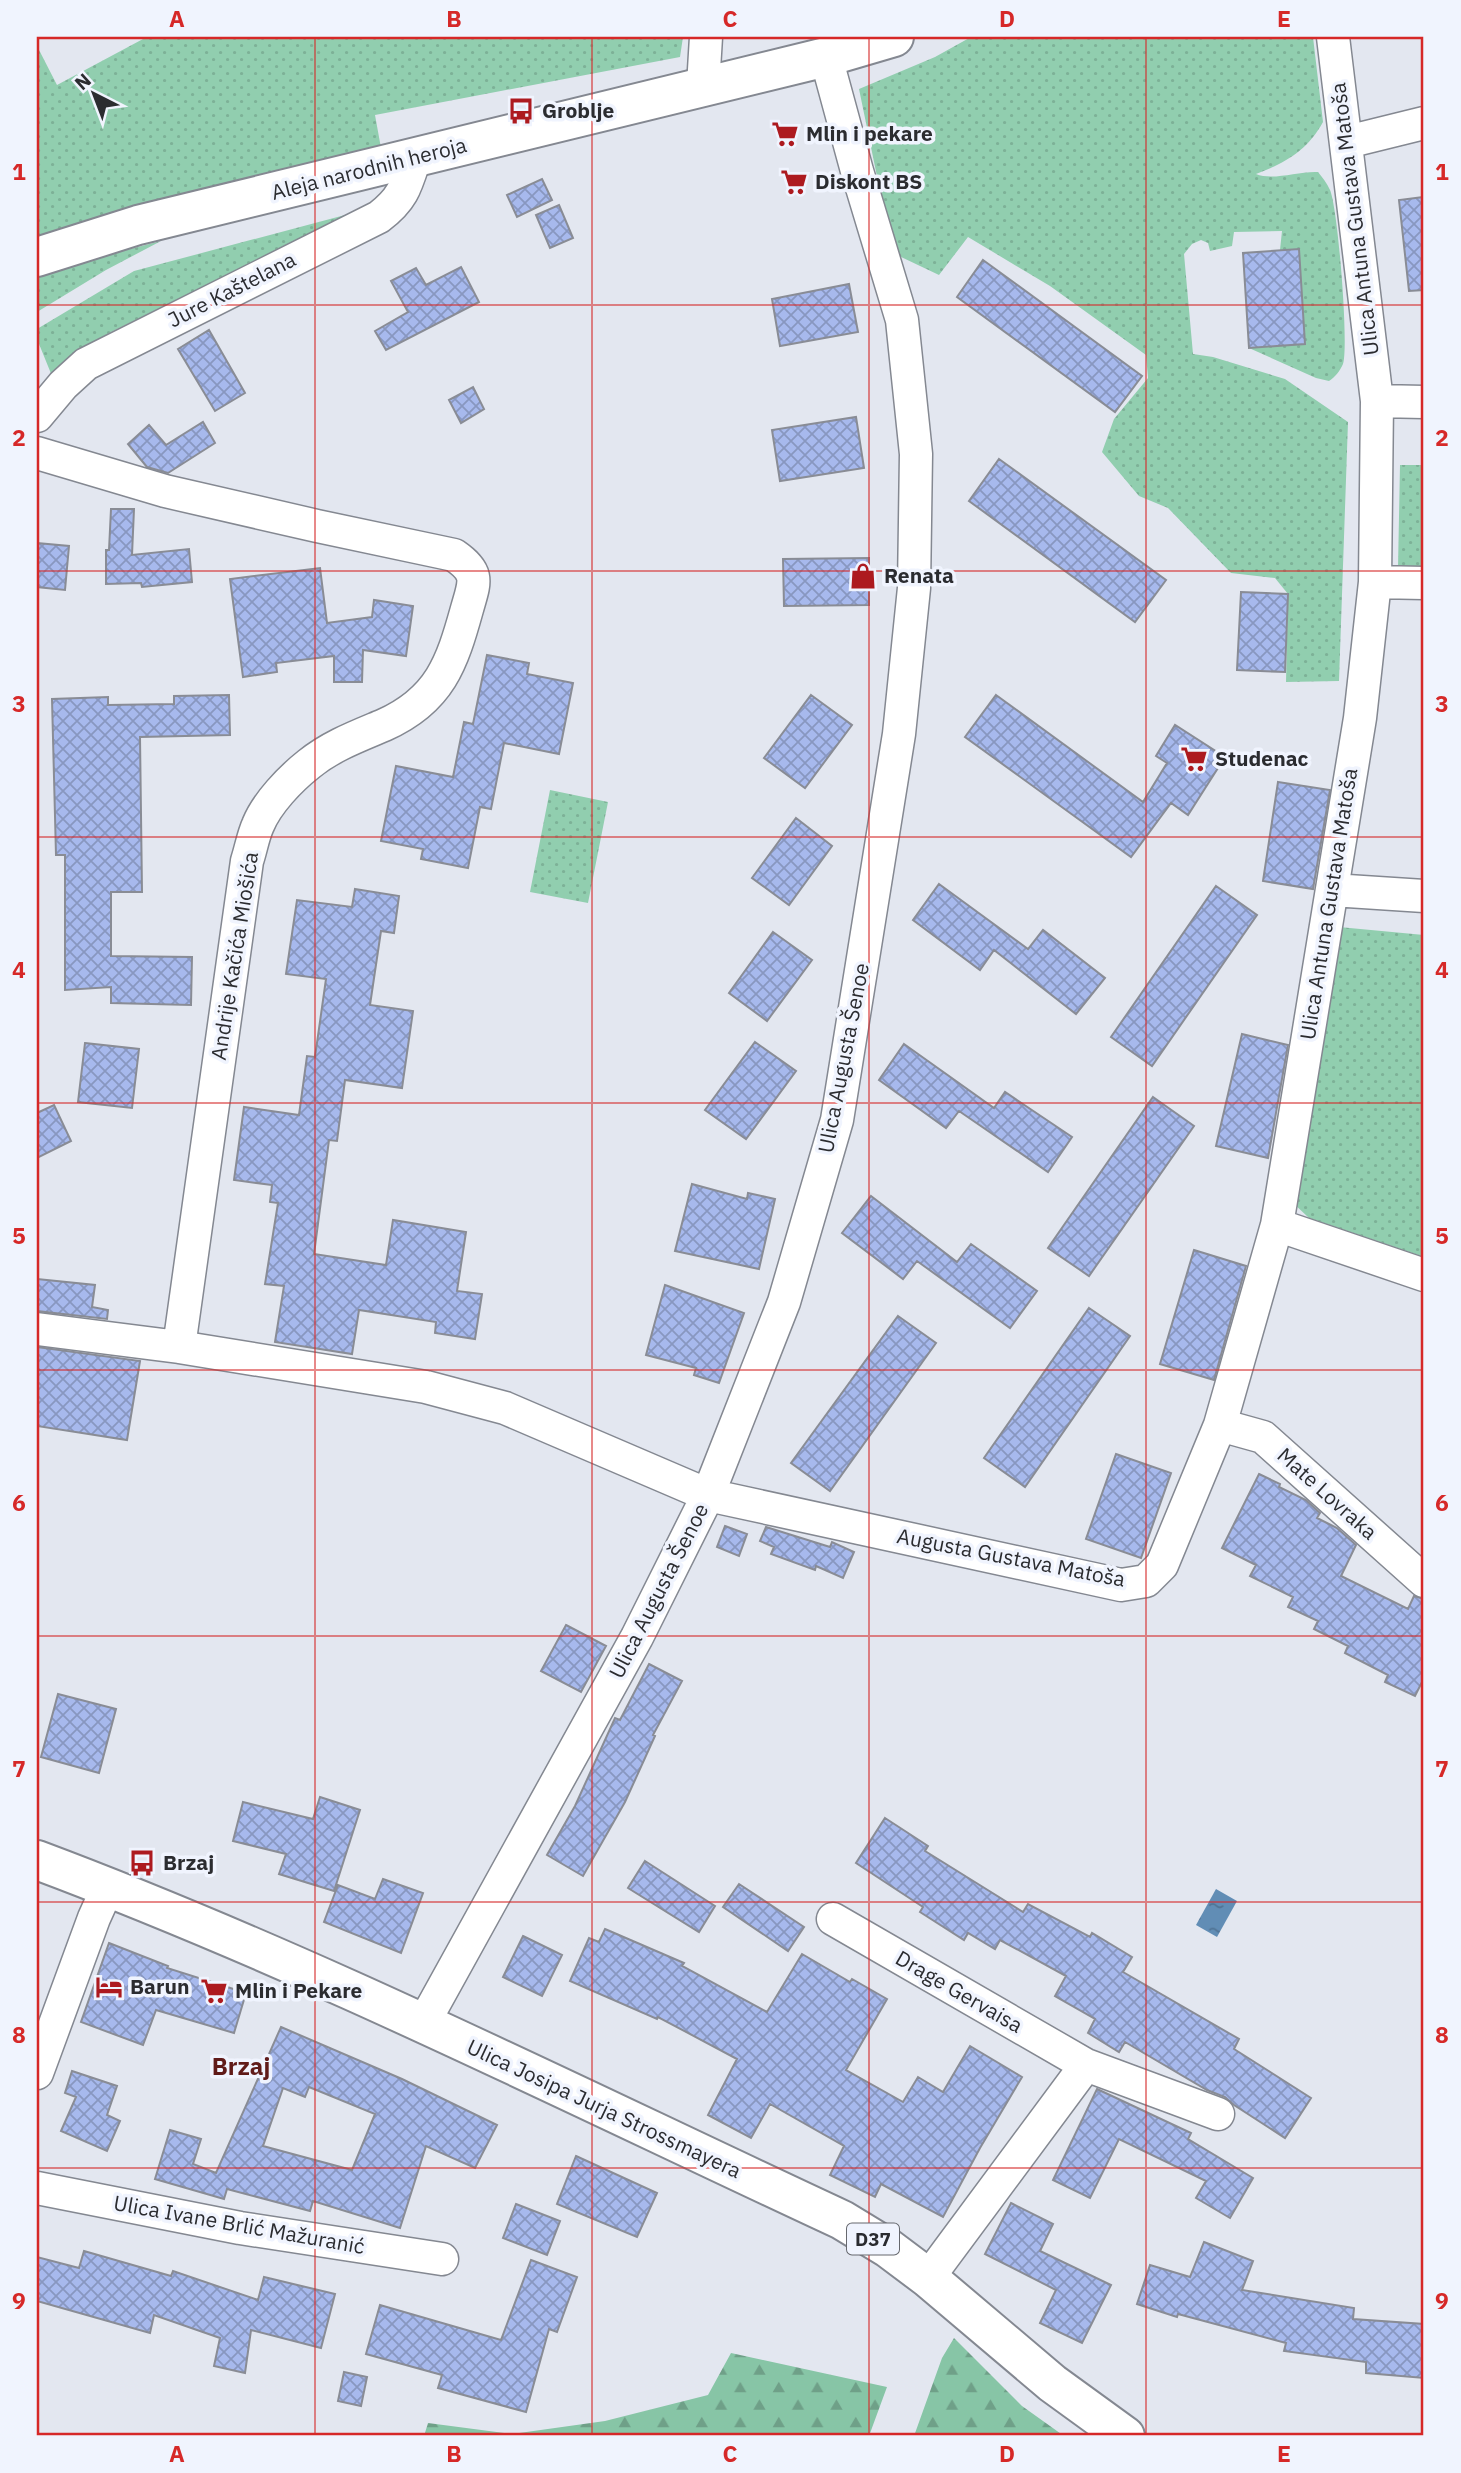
<svg xmlns="http://www.w3.org/2000/svg" width="1461" height="2473" font-family="'IBM Plex Sans',sans-serif">
  <style>
    .green { fill: url(#green-dots) }
    .forest { fill: url(#forest-firs) }
    .water { fill: url(#water-ripples) }
    .building { fill: url(#building-cross-hatch); stroke: #898c95; stroke-width: 2; fill-rule: evenodd }
    .lines { fill: none; stroke-linecap: round; stroke-linejoin: round }
    .minor-casing { stroke: #848891; stroke-width: 35 }
    .secondary-casing { stroke: #848891; stroke-width: 42 }
    .primary-casing { stroke: #848891; stroke-width: 42 }
    .minor { stroke: #fff; stroke-width: 32 }
    .secondary { stroke: #fff; stroke-width: 38 }
    .primary { stroke: #fff; stroke-width: 38 }
    .grid { fill: none; stroke: #d62828; stroke-width: 2; stroke-opacity: 0.55 }
    .labels { text-anchor: middle; stroke-width: 7; stroke-linejoin: round; paint-order: stroke }
    .shield { fill: #f0f4fe; stroke: #66686e; stroke-width: 2 }
    .shield-label { font-size: 19px; font-weight: bold; fill: #2b2c30 }
    .poi-label { font-size: 21px; font-weight: bold; fill: #2b2c30; stroke: #f0f4fe; text-anchor: start }
    .street-label { font-size: 21px; fill: #2b2c30; stroke: #f0f4fe }
    .quarter-label { font-size: 24px; font-weight: bold; fill: #601b19; stroke: #f0f4fe }
    .neatline { fill: none; stroke: #d62828; stroke-width: 2.5 }
    .grid-label { font-size: 23px; text-anchor: middle; font-weight: bold; fill: #d62828 }
  </style>
  <defs>
    <pattern id="green-dots" width="8" height="8" patternUnits="userSpaceOnUse" patternTransform="scale(1.75)"><rect width="8" height="8" fill="#91ceaf"/><path d="M2 2h.1M6 6h.1" fill="none" stroke="#7db197" stroke-width="1.8" stroke-linecap="round"/></pattern>
    <pattern id="forest-firs" width="22" height="20" patternUnits="userSpaceOnUse" patternTransform="scale(1.75)"><rect width="22" height="20" fill="#87c5a6"/><path d="M5 1l3.5 6h-7zM16 11l3.5 6h-7z" fill="#6fa088"/></pattern>
    <pattern id="water-ripples" width="26" height="14" patternUnits="userSpaceOnUse" patternTransform="scale(1.75)"><rect width="26" height="14" fill="#618db5"/><path d="M2 4q2-2 4 0t4 0M15 11q2-2 4 0t4 0" fill="none" stroke="#507394"/></pattern>
    <pattern id="building-cross-hatch" width="8" height="8" patternUnits="userSpaceOnUse" patternTransform="scale(1.75)"><rect width="8" height="8" fill="#a7b9ed"/><path d="M0 0l8 8M0 8l8-8" fill="none" stroke="#8897c0"/></pattern>
  </defs>
  <rect width="100%" height="100%" fill="#e3e7f0"/>
  <path class="green" d="M142,37h541l-3,20 -305,58 6,33 -344,92v-194l20,39 86,-46z
    M971,37h342l10,85c-16,29 -38,41 -67,52 17,7 42,-3 62,-2 4,5 9,11 12,18 8,18 19,156 13,174 -3,7 -8,13 -14,17l-13,-3 -67,-30 56,-5 -6,-94 -19,1 2,-19 -48,1 -2,14 -22,5 -2,-8 -7,-3 -9,4 -8,10 9,100 20,3 72,22 63,43 -9,259 -53,1 2,-88 -13,-16 -44,-5 -63,-65 -29,-12 -37,-44 12,-33 34,-41 -2,-23 -96,-69 -82,-49 -29,38 -40,-19 -20,-70 -20,-97 76,-32z
    M360,211l-249,121 -22,13 -37,31 -15,-37v-10l97,-58z
    M161,241l-55,29 -69,42v-39z
    M1400,465h24v103h-26z
    M550,790l58,12 -20,101 -58,-11z
    M1339,927l85,8v322l-115,-39 -17,-16z"/>
  <path class="forest" d="M954,2338l68,68 42,30h-150l28,-78z
    M731,2353l156,34 -18,49h-445l4,-13 84,11 93,-13 103,-26z"/>
  <path class="water" d="M1216,1889l21,12 -20,36 -21,-12z"/>
  <path class="building" d="M542,179l10,21 -35,17 -10,-22z
    M1424,197v93l-15,1 -10,-91z
    M559,205l14,33 -23,10 -14,-33z
    M1299,249l6,95 -56,4 -6,-95z
    M983,260l159,116 -27,36 -158,-115z
    M461,267l18,35 -93,48 -11,-19 33,-19 -17,-31 25,-13 10,17z
    M849,284l9,48 -78,14 -8,-47z
    M209,330l36,63 -30,18 -37,-62z
    M473,387l11,22 -23,14 -12,-23z
    M856,417l8,51 -84,13 -8,-51z
    M203,422l12,21 -47,30 -21,-6 -19,-23 21,-19 17,20z
    M999,459l167,121 -31,42 -166,-121z
    M111,509h23l-2,46 57,-6 3,33 -50,5 -1,-4 -35,1v-34h3z
    M37,543l32,3 -4,44 -28,-3z
    M869,558v47l-85,1 -1,-47z
    M320,568l7,55 45,-6 2,-17 39,6 -7,50 -43,-6 -1,32h-28v-26l-58,7 1,9 -34,5 -13,-98z
    M1241,592l47,2 -3,78 -48,-2z
    M487,655l42,8 -2,11 46,9 -14,71 -55,-11 -13,66 -11,-2 -12,61 -47,-9 2,-10 -42,-8 15,-75 57,11 11,-55 9,2z
    M229,695l1,40 -90,2 2,155h-31v64l81,1 -1,48 -80,-2v-16l-46,3v-135h-9l-4,-156 56,-2v8l66,-1v-8z
    M811,695l41,30 -47,63 -41,-30z
    M996,695l147,107 24,-39 -11,-7 19,-31 50,32 -37,58 -17,-12 -40,54 -166,-120z
    M1278,782l52,8 -17,99 -50,-8z
    M796,818l36,28 -43,59 -37,-27z
    M939,884l89,65 15,-19 62,48 -29,36 -82,-64 -14,20 -67,-50z
    M1216,886l41,29 -105,151 -41,-29z
    M355,889l44,7 -5,37 -13,-2 -11,74 43,6 -11,77 -57,-8 -8,61 -8,-1 -15,114 72,11 7,-45 73,12 -9,59 25,3 -7,45 -40,-6 1,-11 -77,-12 -7,44 -77,-12 9,-56 -19,-2 13,-81 -8,-1 2,-17 -38,-5 10,-73 55,8 8,-59 8,1 11,-78 -40,-5 11,-74 55,7z
    M773,932l39,28 -45,61 -38,-28z
    M1242,1034l46,11 -20,113 -52,-12z
    M755,1042l41,29 -50,68 -41,-29z
    M85,1043l54,6 -7,59 -54,-6z
    M904,1044l90,64 11,-16 67,45 -24,35 -89,-61 -13,17 -67,-48z
    M1153,1097l41,29 -105,150 -41,-28z
    M54,1105l17,36 -34,17v-45z
    M692,1184l55,15 1,-6 27,6 -16,70 -84,-18z
    M871,1196l86,66 14,-18 66,47 -27,37 -93,-67 -14,18 -61,-46z
    M1194,1250l52,16 -32,114 -54,-16z
    M37,1279l58,6 -3,22 16,3 -1,9 -70,-8z
    M665,1285l79,28 -25,70 -25,-8 2,-7 -50,-13z
    M1089,1308l41,28 -105,151 -41,-29z
    M898,1316l38,27 -106,148 -39,-28z
    M37,1347l103,14 -13,79 -90,-14z
    M1116,1454l55,19 -30,85 -55,-19z
    M1259,1474l21,10 -1,3 27,13 14,13 -3,5 20,10 19,17 -15,31 67,33 6,-13 10,3v79l-9,18 -30,-14 3,-7 -43,-22 3,-7 -34,-17 4,-8 -30,-14 5,-10 -43,-21 6,-11 -34,-17z
    M725,1526l22,8 -8,22 -22,-9z
    M766,1527l64,20 2,-5 22,10 -11,26 -27,-12 -1,4 -44,-16 3,-7 -14,-6z
    M566,1625l40,21 -25,46 -40,-21z
    M649,1664l33,17 -29,54 2,1 -30,66 -42,74 -36,-21 28,-49 40,-88 5,2z
    M58,1694l58,15 -17,64 -58,-16z
    M320,1797l40,13 -26,81 -55,-17 7,-20 -53,-13 10,-39 70,17z
    M885,1818l43,28 -3,5 98,61 5,-8 62,33 2,-4 40,24 -9,15 116,67 -5,10 77,49 -26,40 -51,-33 -9,-8 -18,-7 -82,-48 -6,10 -31,-19 7,-14 -40,-23 11,-20 -66,-36 -5,9 -27,-16 -4,7 -44,-28 3,-5 -67,-44z
    M645,1861l70,45 -16,26 -71,-44z
    M383,1879l40,14 -22,60 -77,-31 14,-37 37,14z
    M739,1884l65,43 -16,24 -65,-44z
    M605,1929l79,34 -2,3 85,46 35,-58 48,28 2,-3 35,20 -41,71 57,32 15,-25 25,15 27,-46 52,31 -42,71 -37,69 -62,-33 -6,13 -45,-22 14,-29 -74,-42 -19,34 -43,-23 29,-56 -79,-42 -1,2 -87,-38 19,-43 10,4z
    M523,1936l39,19 -20,41 -39,-19z
    M109,1943l59,23 -1,2 79,25 -12,40 -78,-23 -13,35 -62,-23z
    M281,2027l121,52 95,46 -22,43 -49,-22 -26,82 -87,-27 -3,10 -83,-22 -3,10 -69,-20 15,-49 31,9 -8,25 23,9zM309,2087l66,27 -23,56 -89,-24 20,-58 22,9z
    M72,2071l45,15 -10,29 13,6 -13,30 -46,-20 15,-34 -11,-4z
    M1097,2089l94,44 -3,6 65,39 -23,40 -34,-20 10,-17 -87,-42 -29,59 -37,-18z
    M576,2156l81,37 -20,44 -80,-33z
    M1011,2203l42,21 -13,27 71,34 -29,58 -42,-20 16,-33 -71,-36z
    M516,2204l44,17 -13,34 -44,-17z
    M1204,2242l49,19 -11,29 112,18 -1,11 71,5v54l-58,-5v-11l-82,-11 2,-8 -108,-29 -1,3 -40,-13 13,-39 40,12z
    M84,2251l87,25 2,-5 85,29 6,-23 71,17 -14,54 -70,-18 -6,43 -31,-7 6,-28 -66,-23 -4,18 -113,-32v-44l42,11z
    M531,2260l46,17 -20,55 -8,-3 -23,83 -88,-24 4,-13 -76,-21 14,-49 121,35z
    M344,2372l23,5 -6,29 -23,-5z"/>
  <g class="lines">
    <g class="minor-casing">
      <path id="minor" d="M703,86l3,-49
        M1347,142l77,-19
        M1377,401l47,1
        M37,416l26,-31 23,-21 293,-147c24,-18 27,-31 36,-59
        M37,453l128,38 152,35 137,29c26,18 21,26 13,54 -15,54 -27,91 -83,116 -26,11 -53,21 -75,39 -19,15 -42,39 -51,61 -5,11 -7,24 -11,36l-68,486
        M1375,582l49,1
        M1332,890l92,6
        M1277,1225l147,50
        M37,1329l142,18 247,40 79,21 203,87 413,90 25,-4 16,-16 58,-140 57,-200 83,-507 15,-136 2,-181 -44,-364
        M1220,1425l43,12 161,144
        M833,1919l253,146 -158,213
        M423,2024l214,-387 71,-142 76,-193 53,-182 62,-386 15,-146 2,-134 -14,-134 -45,-149 -31,-114
        M1086,2065l132,49
        M37,2073l57,-155 14,-31
        M37,2188l203,40 202,31"/>
    </g>
    <g class="secondary-casing">
      <path id="secondary" d="M37,257l101,-32 688,-168 68,-20"/>
    </g>
    <g class="primary-casing">
      <path id="primary" d="M37,1860c275,103 538,236 805,360l46,28 40,30 124,105 73,53"/>
    </g>
    <use href="#minor" class="minor"/>
    <use href="#secondary" class="secondary"/>
    <use href="#primary" class="primary"/>
  </g>
  <path class="grid" d="M315,37v2399M592,37v2399M869,37v2399M1146,37v2399M37,305h1387M37,571h1387M37,837h1387M37,1103h1387M37,1370h1387M37,1636h1387M37,1902h1387M37,2168h1387"/>
  <defs>
    <g id="bus-bare" transform="scale(2.1)"><path d="M-5-6H5V4H4V6H2V4H-2V6H-4V4H-5ZM-3.5-4V0h7V-4ZM-3.5 1.2v1.5H-2V1.2ZM2 1.2v1.5H3.5V1.2Z" fill="#ad1a1f" stroke="#f0f4fe" stroke-width="2.5" paint-order="stroke"/></g>
    <g id="supermarket-bare" transform="scale(2.1)"><path d="M-6-5.5h2.5l.6 2H6L4.5 2H-2.5L-4.4-4H-6ZM-1.5 3.2a1.3 1.3 0 1 0 .1 0ZM3 3.2a1.3 1.3 0 1 0 .1 0Z" fill="#ad1a1f" stroke="#f0f4fe" stroke-width="2.5" paint-order="stroke"/></g>
    <g id="shop-bare" transform="scale(2.1)"><path d="M-5-2.5h2.3a2.7 3.5 0 0 1 5.4 0H5L5.5 6h-11ZM-1.5-2.5h3a1.5 2.3 0 0 0-3 0Z" fill="#ad1a1f" stroke="#f0f4fe" stroke-width="2.5" paint-order="stroke"/></g>
    <g id="hotel-bare" transform="scale(2.1)"><path d="M-6-4.5h1.5V1H6V5H4.5V3h-9V5H-6ZM-4 0a1.8 1.8 0 1 1 3.6 0ZM.5 0V-2.5h3Q6-2.5 6 0Z" fill="#ad1a1f" stroke="#f0f4fe" stroke-width="2.5" paint-order="stroke"/></g>
  </defs>
  <g fill-rule="evenodd">
    <use href="#bus-bare" x="521" y="111"/>
    <use href="#supermarket-bare" x="785" y="134"/>
    <use href="#supermarket-bare" x="794" y="182"/>
    <use href="#shop-bare" x="863" y="576"/>
    <use href="#supermarket-bare" x="1194" y="759"/>
    <use href="#bus-bare" x="142" y="1863"/>
    <use href="#hotel-bare" x="109" y="1987"/>
    <use href="#supermarket-bare" x="214" y="1991"/>
  </g>
  <g class="labels">
    <rect class="shield" x="847" y="2223.5" width="52" height="31" rx="5"/>
    <g class="shield-label">
      <text x="873" y="2246">D37</text>
    </g>
    <g class="poi-label">
      <text x="542" y="118">Groblje</text>
      <text x="806" y="141">Mlin i pekare</text>
      <text x="815" y="189">Diskont BS</text>
      <text x="884" y="583">Renata</text>
      <text x="1215" y="766">Studenac</text>
      <text x="163" y="1870">Brzaj</text>
      <text x="130" y="1994">Barun</text>
      <text x="235" y="1998">Mlin i Pekare</text>
    </g>
    <g class="street-label">
      <text transform="translate(369 169) rotate(-14)" y="7">Aleja narodnih heroja</text>
      <text transform="translate(1355 219) rotate(-97)" y="7">Ulica Antuna Gustava Matoša</text>
      <text transform="translate(232 290) rotate(-27)" y="7">Jure Kaštelana</text>
      <text transform="translate(1329 904) rotate(-81)" y="7">Ulica Antuna Gustava Matoša</text>
      <text transform="translate(235 956) rotate(-81)" y="7">Andrije Kačića Miošića</text>
      <text transform="translate(844 1058) rotate(-79)" y="7">Ulica Augusta Šenoe</text>
      <text transform="translate(1327 1494) rotate(42)" y="7">Mate Lovraka</text>
      <text transform="translate(1011 1558) rotate(11)" y="7">Augusta Gustava Matoša</text>
      <text transform="translate(659 1591) rotate(-63)" y="7">Ulica Augusta Šenoe</text>
      <text transform="translate(959 1992) rotate(30)" y="7">Drage Gervaisa</text>
      <text transform="translate(604 2109) rotate(25)" y="7">Ulica Josipa Jurja Strossmayera</text>
      <text transform="translate(239 2225) rotate(10)" y="7">Ulica Ivane Brlić Mažuranić</text>
    </g>
    <g class="quarter-label">
      <text x="241" y="2075">Brzaj</text>
    </g>
  </g>
  <rect width="1461" height="2473" fill="none" stroke="#f0f4fe" stroke-width="77"/>
  <g transform="translate(94 94) rotate(318)" stroke="#f0f4fe" stroke-width="5" paint-order="stroke">
  <path d="M0-5L12 26L0 18L-12 26Z" fill="#2b2c30"/>
  <text y="-10" font-size="19" font-weight="bold" text-anchor="middle" fill="#2b2c30">N</text>
  </g>
  <rect x="38" y="38" width="1384" height="2396" class="neatline"/>
  <g class="grid-label">
    <text x="177" y="27">A</text>
    <text x="454" y="27">B</text>
    <text x="730" y="27">C</text>
    <text x="1007" y="27">D</text>
    <text x="1284" y="27">E</text>
    <text x="19" y="180">1</text>
    <text x="1442" y="180">1</text>
    <text x="19" y="446">2</text>
    <text x="1442" y="446">2</text>
    <text x="19" y="712">3</text>
    <text x="1442" y="712">3</text>
    <text x="19" y="978">4</text>
    <text x="1442" y="978">4</text>
    <text x="19" y="1244">5</text>
    <text x="1442" y="1244">5</text>
    <text x="19" y="1511">6</text>
    <text x="1442" y="1511">6</text>
    <text x="19" y="1777">7</text>
    <text x="1442" y="1777">7</text>
    <text x="19" y="2043">8</text>
    <text x="1442" y="2043">8</text>
    <text x="19" y="2309">9</text>
    <text x="1442" y="2309">9</text>
    <text x="177" y="2462">A</text>
    <text x="454" y="2462">B</text>
    <text x="730" y="2462">C</text>
    <text x="1007" y="2462">D</text>
    <text x="1284" y="2462">E</text>
  </g>
</svg>
